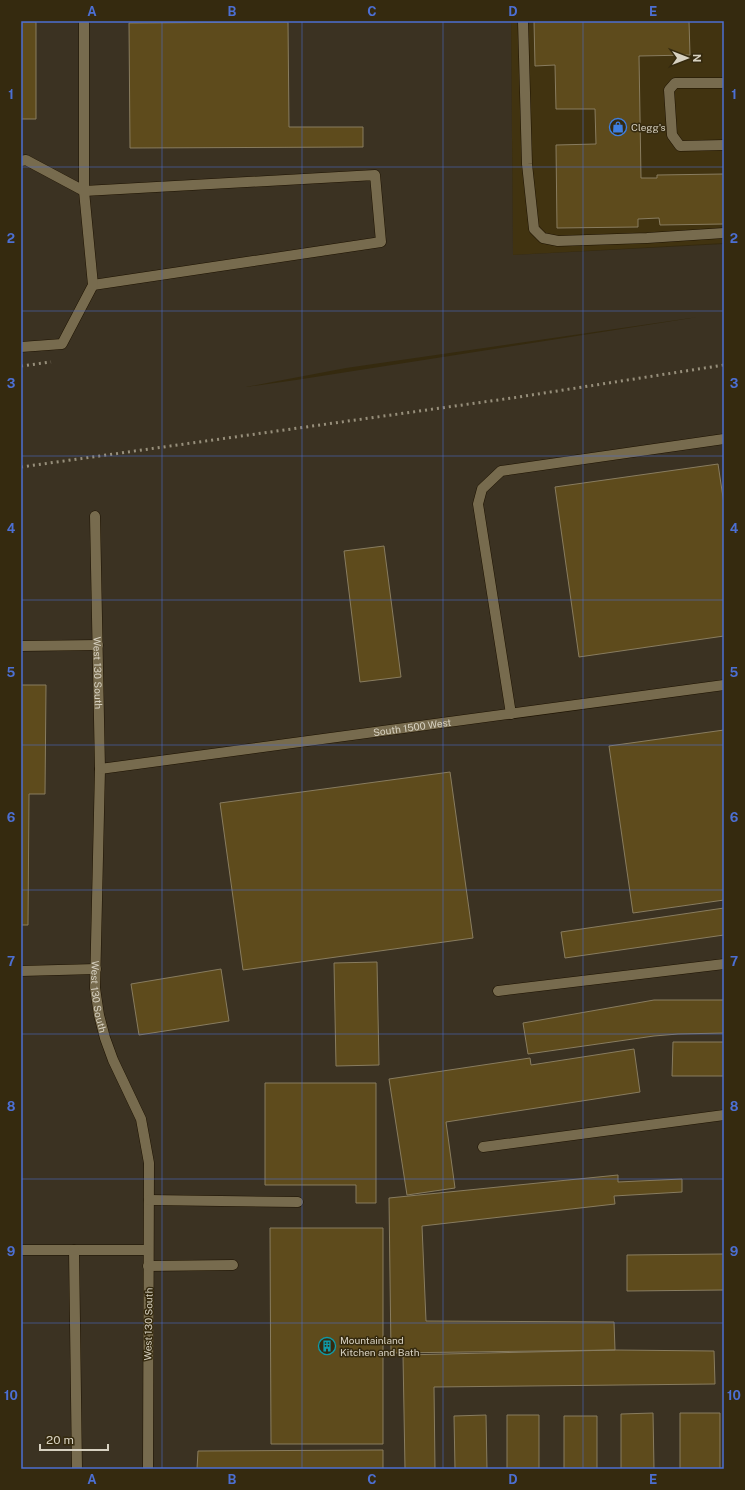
<svg xmlns="http://www.w3.org/2000/svg" width="745" height="1490" font-family="'Public Sans',sans-serif">
  <style>
    .built { fill: #413310 }
    .industrial { fill: #3b3222; fill-rule: evenodd }
    .building { fill: #5e4b1c; stroke: #887c5f }
    .lines { fill: none; stroke-linecap: round; stroke-linejoin: round }
    .minor-casing { stroke: #1d1200; stroke-width: 11 }
    .minor { stroke: #776b4e; stroke-width: 10 }
    .rail { stroke: #978f7b; stroke-width: 3; stroke-dasharray: 2 4; stroke-linecap: butt }
    .grid { fill: none; stroke: #4c6fd2; stroke-width: 1; stroke-opacity: 0.55 }
    .labels { text-anchor: middle; stroke-width: 3; stroke-linejoin: round; paint-order: stroke }
    .poi-label { font-size: 10px; fill: #d7d1c1; stroke: #352a0f; text-anchor: start }
    .street-label { font-size: 10px; fill: #d7d1c1; stroke: #352a0f }
    .neatline { fill: none; stroke: #4c6fd2; stroke-width: 1.5 }
    .grid-label { font-size: 13px; text-anchor: middle; font-weight: bold; fill: #4c6fd2 }
  </style>
  <rect width="100%" height="100%" fill="#352a0f"/>
  <path class="built" d="M511,21h213v222l-211,12z"/>
  <path class="industrial" d="M21,21h490l2,234 211,-11v1225h-703zM698,317l-402,63 -50,7 100,-19z"/>
  <path class="building" d="M534,21h155l1,34 -51,1 2,122h16v-3l67,-1v50l-64,1 -1,-7 -21,1v8l-81,1 -1,-83 40,-1 -1,-35h-39l-1,-44 -20,1z
    M21,22h15v97h-15z
    M288,22l1,105h74v20l-233,1 -1,-125z
    M718,464l6,40v132l-145,21 -24,-170z
    M384,546l17,131 -41,5 -16,-131z
    M21,685h25l-1,109h-16l-1,131h-7z
    M724,730v170l-91,13 -24,-167z
    M450,772l23,166 -230,32 -23,-167z
    M724,908v27l-159,23 -4,-26z
    M377,962l2,103 -43,1 -2,-103z
    M221,969l8,52 -90,14 -8,-51z
    M654,1000h70v33l-46,1 -24,2 -126,18 -5,-31z
    M673,1042h51v34h-52z
    M634,1049l6,43 -194,30 9,66 -48,7 -18,-116 141,-21 1,7z
    M265,1083h111v120h-20v-18h-91z
    M618,1175v7l64,-3v13l-68,4 1,8 -193,22 4,95 188,1 1,28 -224,3 -2,-155z
    M270,1228h113v216h-112z
    M724,1254v36l-97,1v-36z
    M615,1350l99,1 1,33 -281,3 1,82h-30l-2,-114z
    M653,1413l1,56h-33v-55z
    M680,1413h40v56h-40z
    M486,1415l1,54h-32l-1,-53z
    M507,1415h32v54h-32z
    M564,1416h33v53h-33z
    M383,1450v19h-186l1,-18z"/>
  <g class="lines">
    <g class="minor-casing">
      <g id="minor">
        <path d="M523,21l4,143 7,65 9,9 15,3 89,-3 77,-5"/>
        <path d="M724,83h-49l-6,7 3,45 8,11 44,-1"/>
        <path d="M21,161l5,-1 58,31 291,-16 6,67 -288,43"/>
        <path d="M21,347l41,-3 31,-59 -9,-94v-170"/>
        <path id="s1" d="M95,516l5,253 -5,219 4,27 6,23 8,22 28,59 8,44 -1,306"/>
        <path d="M21,646l77,-1"/>
        <path d="M511,714l-33,-210 4,-15 19,-18 223,-32"/>
        <path id="s2" d="M100,769l624,-84"/>
        <path d="M21,971l75,-2"/>
        <path d="M498,991l226,-27"/>
        <path d="M483,1147l241,-32"/>
        <path d="M149,1200l149,2"/>
        <path d="M21,1250h127"/>
        <path d="M74,1250l3,219"/>
        <path d="M148,1266l85,-1"/>
      </g>
    </g>
    <use href="#minor" class="minor"/>
    <path class="rail" d="M21,366l30,-4
      M21,467l491,-69 212,-33"/>
  </g>
  <path class="grid" d="M162,21v1448M302,21v1448M443,21v1448M583,21v1448M21,167h703M21,311h703M21,456h703M21,600h703M21,745h703M21,890h703M21,1034h703M21,1179h703M21,1323h703"/>
  <defs>
    <g id="shop-ring" transform="scale(0.9)"><circle r="9.5" fill="#352a0f" stroke="#3f7fe0" stroke-width="1.5"/><path d="M-5-2.5h2.3a2.7 3.5 0 0 1 5.4 0H5L5.5 6h-11ZM-1.5-2.5h3a1.5 2.3 0 0 0-3 0Z" fill="#3f7fe0"/></g>
    <g id="building-ring" transform="scale(0.9)"><circle r="9.5" fill="#352a0f" stroke="#0f9aa8" stroke-width="1.5"/><path d="M-4-6H4V6H1V3H-1V6H-4ZM-2.5-4.3h1.7v1.8h-1.7ZM.8-4.3h1.7v1.8H.8ZM-2.5-1h1.7V.8h-1.7ZM.8-1h1.7V.8H.8Z" fill="#0f9aa8"/></g>
  </defs>
  <g fill-rule="evenodd">
    <use href="#shop-ring" x="618" y="127"/>
    <use href="#building-ring" x="327" y="1346"/>
  </g>
  <g class="labels">
    <g class="poi-label">
      <text x="631" y="131">Clegg's</text>
      <text x="340" y="1344">Mountainland<tspan x="340" dy="12">Kitchen and Bath</tspan></text>
    </g>
    <g class="street-label">
      <text dy="4" stroke="none"><textPath href="#s1" startOffset="157">West 130 South</textPath></text>
      <text dy="4" stroke="none"><textPath href="#s2" startOffset="315">South 1500 West</textPath></text>
      <text dy="4" stroke="none"><textPath href="#s1" startOffset="481">West 130 South</textPath></text>
      <text transform="translate(148 1324) rotate(-89)" y="4">West 130 South</text>
    </g>
  </g>
  <rect width="745" height="1490" fill="none" stroke="#352a0f" stroke-width="44"/>
  <g transform="translate(687 58) rotate(90)" stroke="#352a0f" stroke-width="3" paint-order="stroke">
  <path d="M0-3L7 15L0 10L-7 15Z" fill="#d7d1c1"/>
  <text y="-6" font-size="11" font-weight="bold" text-anchor="middle" fill="#d7d1c1">N</text>
  </g>
  <path d="M40 1444v6h68v-6" fill="none" stroke="#d7d1c1" stroke-width="2"/>
  <text x="46" y="1444" font-size="12" fill="#d7d1c1" stroke="#352a0f" stroke-width="3" paint-order="stroke">20 m</text>
  <rect x="22" y="22" width="701" height="1446" class="neatline"/>
  <g class="grid-label">
    <text x="92" y="16">A</text>
    <text x="232" y="16">B</text>
    <text x="372" y="16">C</text>
    <text x="513" y="16">D</text>
    <text x="653" y="16">E</text>
    <text x="11" y="99">1</text>
    <text x="734" y="99">1</text>
    <text x="11" y="243">2</text>
    <text x="734" y="243">2</text>
    <text x="11" y="388">3</text>
    <text x="734" y="388">3</text>
    <text x="11" y="533">4</text>
    <text x="734" y="533">4</text>
    <text x="11" y="677">5</text>
    <text x="734" y="677">5</text>
    <text x="11" y="822">6</text>
    <text x="734" y="822">6</text>
    <text x="11" y="966">7</text>
    <text x="734" y="966">7</text>
    <text x="11" y="1111">8</text>
    <text x="734" y="1111">8</text>
    <text x="11" y="1256">9</text>
    <text x="734" y="1256">9</text>
    <text x="11" y="1400">10</text>
    <text x="734" y="1400">10</text>
    <text x="92" y="1484">A</text>
    <text x="232" y="1484">B</text>
    <text x="372" y="1484">C</text>
    <text x="513" y="1484">D</text>
    <text x="653" y="1484">E</text>
  </g>
</svg>
